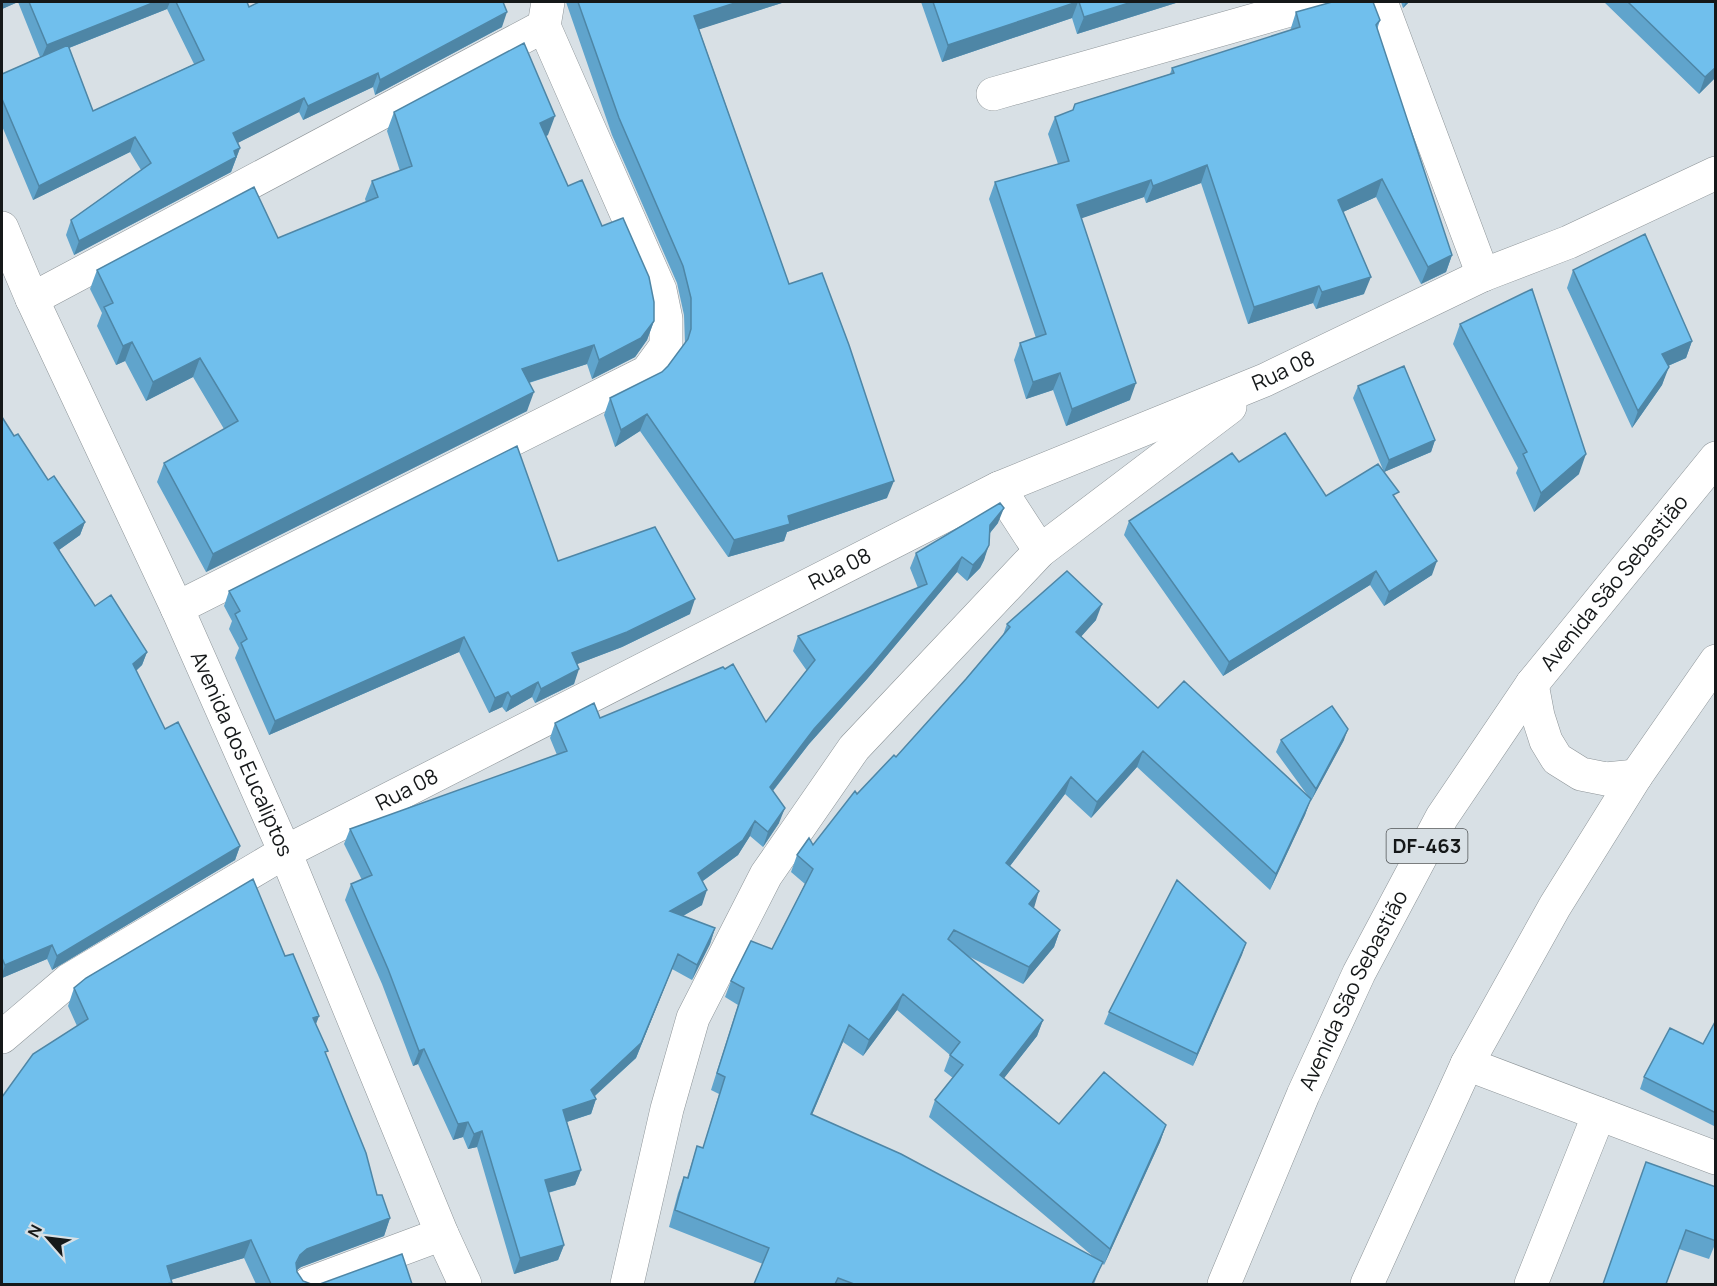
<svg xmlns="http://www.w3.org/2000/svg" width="1717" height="1286" font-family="Manrope,sans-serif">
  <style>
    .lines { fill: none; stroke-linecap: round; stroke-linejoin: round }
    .street-casing { stroke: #8d9498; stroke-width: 34 }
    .secondary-casing { stroke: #8d9498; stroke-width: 34 }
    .primary-casing { stroke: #8d9498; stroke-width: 34 }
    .street { stroke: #fff; stroke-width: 33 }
    .secondary { stroke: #fff; stroke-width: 33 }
    .primary { stroke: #fff; stroke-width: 33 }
    .wall { fill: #60a4cc; fill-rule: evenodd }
    .shaded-wall { fill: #4e86a6 }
    .building { fill: #70bfed; stroke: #4e86a6; stroke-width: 1.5 }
    .labels { text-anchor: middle; stroke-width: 4.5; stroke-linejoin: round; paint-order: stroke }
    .shield { fill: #d8e0e5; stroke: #505456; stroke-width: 1.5 }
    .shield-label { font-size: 20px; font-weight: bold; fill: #151819 }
    .street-label { font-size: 21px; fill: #151819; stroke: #d8e0e5 }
  </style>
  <rect width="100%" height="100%" fill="#d8e0e5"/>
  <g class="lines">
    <g class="street-casing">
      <g id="street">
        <path d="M1381,2l102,273"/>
        <path d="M993,94l325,-92"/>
        <path d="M32,299l512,-273"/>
        <path d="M999,488l41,63"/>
        <path d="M177,608l470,-236 19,-26v-27l-6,-29 -116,-264 4,-24"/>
        <path id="s1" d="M2,1037l67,-57 216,-128 714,-364 266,-108 218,-105 86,-33 147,-69"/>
        <path d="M1467,1064l249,94"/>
        <path d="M308,1284l134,-50"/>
        <path d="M627,1284l40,-175 26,-91 73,-143 88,-127 186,-197 190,-144"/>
        <path d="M1531,1284l68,-170"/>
      </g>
    </g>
    <g class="secondary-casing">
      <g id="secondary">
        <path id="s2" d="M2,228l30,71 145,309 108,244 157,382 23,50"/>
      </g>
    </g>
    <g class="primary-casing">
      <g id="primary">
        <path d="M1532,684l6,32 8,25 11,18 24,15 25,5 30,-3"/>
        <path id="s3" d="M1224,1284l79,-189 56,-122 83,-156 90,-133 184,-226"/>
        <path d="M1367,1284l100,-220 88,-158 81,-130 80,-115"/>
      </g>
    </g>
    <use href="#street" class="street"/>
    <use href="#secondary" class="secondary"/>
    <use href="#primary" class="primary"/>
  </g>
  <path class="wall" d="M2,2h245l2,5 253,20 -127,68 -2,-8 -70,33 -4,-8 -62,31 3,5 -9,24 -157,83 -8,-20 5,-15 70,-50 -11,-18 -97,48 -31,-74v-52l38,-17 -22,-55 -16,7zM167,9l27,55 -101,47 -24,-63z
    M566,2h219l-86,27 90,255 98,214 -100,34 -3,9 -56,16 -88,-126 -25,16 -11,-32 6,-17 52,-26 6,-6 17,-23 -1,-28 -7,-32 -65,-148z
    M921,2h258l-102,32 -5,-16 -130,44z
    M1401,2h8l-6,6z
    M1604,2h112v75l-17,17z
    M1329,3l51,17 -3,10 75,225 -6,17 -25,12 -45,-87 -33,15 21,82 -48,15 -3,-6 -65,21 -47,-141 -55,20 -2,-6 -63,21 49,182 -64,26 -13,-36 -27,9 -12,-39 6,-17 16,-5 -47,-139 6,-17 63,-18 -10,-30 7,-17 18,-6 2,-7 95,-30 2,-6 118,-37 6,-19z
    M394,112l154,23 -2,1 22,50 34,40 52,95 -7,19 -12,17 -43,22 -5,-15 -58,19 -2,28 -321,161 -49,-90 7,-19 60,-34 -31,-52 -47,24 -21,-40 -9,4 -19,-39 5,-13 -12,-24 7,-19 181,-32 88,-36 -1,-3 7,-18 28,-10 -13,-40z
    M1573,270l119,71 -6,17 -18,8 -6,19 -30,43 -65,-140z
    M1460,324l119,150 -45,38 -18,-39 2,-5 -65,-124z
    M1358,386l77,54 -4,12 -47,20 -31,-74z
    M2,417l12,19 34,44 37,42 -5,13 -21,15 36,56 52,46 -5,13 -6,6 29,58 75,117 -5,14 -183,110 -5,-11 -45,19z
    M1239,462l87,34 70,3 36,76 -48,31 -14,-21 -147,91 -99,-141 5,-14z
    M998,523l-8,10 -6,27 -4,8 -13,13 -10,-9 -90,107 -58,65 -36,47 6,32 -16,24 -13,-11 -12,19 -35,26 -1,24 -19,11 32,12 -5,16 -18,36 -20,-11 -36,89 -41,38 1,3 -5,15 -24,8 14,48 -6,15 -27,8 16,52 -6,15 -44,14 -37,-127 -9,2 -5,-12 -10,3 -35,-76 -5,2 -31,-82 -37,-84 6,-16 11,-4 -18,-36 6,-15 207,-74 -7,-17 5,-15 45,-5 166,4 41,-51 -14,-20 5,-15 120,-48 -8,-20 6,-15z
    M558,561l132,53 -68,33 -45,17 -3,20 -39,19 -3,-6 -26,15 -4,-5 -13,6 -30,-61 -190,83 -34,-77 4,-10 -10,-19 3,-8 -8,-15 5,-15z
    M1096,620l-15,16 77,72 150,88 -32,-44 5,-12h63l-33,61 -1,-1 -5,15 -35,75 -133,-123 -46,51 -26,-24 -55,72 23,42 27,22 -6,17 -31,37 -55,-28 75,64 -6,16 -33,42 55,46 107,1 -6,17 -56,123 -2,-2 -8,21h-340l9,-20 -94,-37 9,-34 6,-16 3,1 10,-32 6,2 16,-54 -8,-4 27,-85 -13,-8 6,-16 41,-32 33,-65 -14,-12 6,-17 16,-10 44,-51 39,-37 70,-78 37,-44 4,-11zM897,1010l53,45 -6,16 9,7 -18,22 -6,17 166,141 -283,-143 31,-73 20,14z
    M1246,943l-53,123 -89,-42 5,-12z
    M285,956l34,60 -3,8 10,31 51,140 13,23 -6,18 -83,31 -4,3v2l6,9 8,3h-55l-12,-26 -73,22v4h-169l75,-258 -9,-20 6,-18z
    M1716,1020v107l-76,-38 4,-12 59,-33z
    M1646,1162l70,25v55l-7,17 -30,-10z"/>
  <path class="shaded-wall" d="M2,2h16l-16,7z
    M155,2h15l-3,7 -126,50 6,-14z
    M738,2h47l-97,31 6,-17z
    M1078,2l-6,16 -130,44 6,-17z
    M1132,2h47l-102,32 7,-17z
    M1406,2h3l-6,6z
    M507,12l-5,15 -127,68 5,-15z
    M1716,67v10l-17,17 6,-17z
    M378,73l-5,14 -70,33 5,-14z
    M304,98l-5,14 -71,36 5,-15z
    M555,116l-7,19 -15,7 7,-19z
    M135,137l-5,15 -97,48 6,-14z
    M240,148l-9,24 -157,83 5,-14z
    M1207,165l-6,18 -55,20 7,-17z
    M1382,179l-6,18 -44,20 6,-17z
    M1151,180l-7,17 -73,25 6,-17z
    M1452,255l-6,17 -25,12 7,-17z
    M1371,277l-7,17 -48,15 6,-17z
    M1319,286l-6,17 -65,21 6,-17z
    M654,321l-7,19 -12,17 -43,22 7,-19z
    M1692,341l-6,17 -30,13 6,-17z
    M132,342l-7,19 -9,4 7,-19z
    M594,345l-7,19 -72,23 7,-18z
    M200,358l-7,19 -47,24 7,-19z
    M1669,367l-7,18 -30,43 6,-17z
    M1060,373l-7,17 -27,9 7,-17z
    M1136,383l-6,17 -64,26 6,-17z
    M534,392l-7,19 -321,161 7,-18z
    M647,414l-7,17 -25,16 6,-17z
    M1435,440l-4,12 -47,20 5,-12z
    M1586,454l-7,20 -45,38 7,-19z
    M894,481l-7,17 -100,34 -3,9 -56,16 6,-17 54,-24z
    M1004,508l-6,15 -14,17 6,-15z
    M85,522l-5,13 -31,22 5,-14z
    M989,545l-5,15 -4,8 -13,13 6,-16z
    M962,557l-5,15 -90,107 -58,65 -45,58 6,-15 44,-58z
    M1437,561l-5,14 -48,31 5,-14z
    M1376,571l-6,14 -147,91 6,-14z
    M695,599l-5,15 -68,33 -55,21 5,-15z
    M1102,604l-6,16 -25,28 5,-16z
    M464,637l-5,15 -190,83 6,-14z
    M147,652l-5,13 -14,13 5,-14z
    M579,669l-5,15 -39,19 6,-14z
    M538,682l-6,15 -26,15 5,-15z
    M508,692l-6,15 -13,6 6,-15z
    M1348,729l-4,11 -33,61 5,-12z
    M1143,751l-6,16 -46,51 6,-16z
    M1071,777l-6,17 -65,85 6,-16z
    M1311,799l-6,16 -35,75 6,-16z
    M785,808l-6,15 -16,24 5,-15z
    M755,821l-5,15 -12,19 -45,33 5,-15z
    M240,846l-5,14 -183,110 5,-14z
    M707,890l-5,15 -37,21 5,-15z
    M1039,891l-5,17 -5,-4z
    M715,928l-5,16 -18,36 5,-15z
    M1060,930l-6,17 -31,37 6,-17z
    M1246,943l-4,12 -49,111 4,-12z
    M52,945l-5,14 -45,19v-4l3,-9z
    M678,954l-42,104 -47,43 7,-2 -5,15 -34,11 6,-15 28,-20z
    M903,994l-6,16 -34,46 6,-16z
    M319,1016l-7,17 1,-15z
    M1043,1020l-6,16 -43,55 6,-16z
    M849,1025l-6,17 -38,89 6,-17z
    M424,1049l-6,15 -5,2 6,-15z
    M468,1122l-5,15 -10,3 5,-16z
    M1166,1125l-6,17 -56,123 6,-16z
    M482,1131l-5,16 -9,2 6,-15z
    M581,1170l-6,15 -36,10 6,-15z
    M390,1218l-6,18 -83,31 -8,6 7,-18 7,-6z
    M251,1240l-7,18 -84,25 7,-17z
    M564,1245l-6,15 -44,14 6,-16z"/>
  <path class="building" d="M29,2h126l-108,43z
    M176,2h71l2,5 10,-5h244l4,10 -127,68 -2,-7 -70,33 -4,-8 -71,35 7,15 -6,3 2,6 -157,84 -8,-21 80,-57 -16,-26 -96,49 -37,-87v-25l66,-29 25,66 111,-51z
    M578,2h160l-44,14 95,268 33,-11 27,72 45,136 -106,35 2,8 -56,16 -87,-126 -26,16 -11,-32 52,-26 6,-6 20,-27 3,-10v-31l-8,-32 -64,-148z
    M933,2h144l-129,43z
    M1079,2h53l-48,15z
    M1332,2h41l7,18 -4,5 76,230 -24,12 -46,-88 -44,21 33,77 -49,15 -3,-6 -65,21 -47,-142 -54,21 -2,-6 -74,25 59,178 -64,26 -12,-36 -27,9 -13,-39 26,-9 -51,-152 74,-21 -14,-44 18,-7 2,-6 99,-31 -2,-5 128,-41 -4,-15z
    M1628,2h88v65l-11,10z
    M524,43l31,73 -15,7 28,63 14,-6 20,46 21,-8 26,59 5,25v19l-13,17 -42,22 -5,-15 -72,24 12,23 -321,162 -49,-91 74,-42 -38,-63 -47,24 -21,-40 -9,4 -19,-39 9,-4 -16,-33 157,-83 24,51 100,-41 -6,-16 40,-15 -18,-54z
    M1645,234l47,107 -30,13 7,13 -31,44 -65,-141z
    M1532,289l54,165 -45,39 -18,-39 4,-2 -67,-128z
    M1404,366l31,74 -46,20 -31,-74z
    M2,417l12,19 4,-2 30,46 6,-4 31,46 -31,21 41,63 16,-11 36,57 -14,12 32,65 13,-7 62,124 -183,110 -5,-11 -47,20 -3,-7z
    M1285,433l41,63 52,-32 21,28 -6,3 44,66 -48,31 -13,-21 -147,91 -100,-141 103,-68 7,9z
    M517,446l41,115 97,-34 40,72 -68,33 -55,21 7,16 -38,20 -3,-7 -27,15 -3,-5 -13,6 -31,-61 -189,84 -34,-78 6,-4 -12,-25 5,-3 -11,-20z
    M1000,503l4,5 -14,17 -1,20 -4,7 -12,13 -11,-8 -89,107 -59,65 -44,58 15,21 -17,24 -13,-11 -12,19 -45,33 9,17 -37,21 45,17 -18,37 -19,-11 -37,89 -50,47 5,9 -33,11 18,60 -36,10 19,65 -44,13 -38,-127 -8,3 -6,-12 -10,2 -34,-75 -5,2 -31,-82 -37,-85 21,-9 -22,-46 217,-78 -12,-28 39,-20 6,15 123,-51 2,2 8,-5 33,58 49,-62 -17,-24 129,-52 -11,-31z
    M1067,571l35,33 -26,28 82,76 26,-27 127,118 -35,75 -133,-123 -46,51 -26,-25 -65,86 33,28 -10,13 31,26 -31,37 -75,-37 -6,9 95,81 -43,55 59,49 45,-52 62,53 -56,124 -175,-149 28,-35 -13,-10 10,-13 -57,-48 -34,46 -20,-15 -38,89 90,40 202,108 -11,22h-238l-16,-6 -3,6h-81l15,-36 -94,-38 9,-33 4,1 9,-32 6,2 22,-71 -8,-4 27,-85 -13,-7 20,-40 21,8 41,-80 -16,-14 12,-17 4,7 42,-54 2,3 37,-39 2,2 70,-78 44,-52 -3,-3z
    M1332,706l16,23 -32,60 -35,-49z
    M253,879l32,77 8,-2 26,62 -6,2 15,33 -3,1 41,101 11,42h5l8,23 -83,31 -7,6 -4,8 1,9 6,9 8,3h-40l-20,-44 -84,26 5,17 -6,1h-164v-187l31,-43 55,-35 -14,-31 12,-10z
    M1177,880l69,63 -49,111 -88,-42z
    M1716,1020v93l-72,-36 26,-49 33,16z
    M1646,1162l70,25v54l-30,-11 -20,54h-63z
    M402,1254l10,30h-95h3z"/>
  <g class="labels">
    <rect class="shield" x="1386.5" y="829" width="81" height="34" rx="4.5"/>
    <g class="shield-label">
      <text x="1427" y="853">DF-463</text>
    </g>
    <g class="street-label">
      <text dy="7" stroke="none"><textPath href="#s1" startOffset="1448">Rua 08</textPath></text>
      <text dy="7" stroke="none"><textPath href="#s1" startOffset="962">Rua 08</textPath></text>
      <text dy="7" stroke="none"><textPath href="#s3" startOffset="807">Avenida São Sebastião</textPath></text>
      <text dy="7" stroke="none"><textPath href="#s2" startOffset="578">Avenida dos Eucaliptos</textPath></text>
      <text dy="7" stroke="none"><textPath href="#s1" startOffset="476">Rua 08</textPath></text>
      <text dy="7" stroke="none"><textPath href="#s3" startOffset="321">Avenida São Sebastião</textPath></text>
    </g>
  </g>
  <rect width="1717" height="1286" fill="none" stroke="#151819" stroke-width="6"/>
  <g transform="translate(48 1238) rotate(298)" stroke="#d8e0e5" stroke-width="4.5" paint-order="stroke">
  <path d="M0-4.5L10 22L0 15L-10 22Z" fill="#151819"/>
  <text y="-9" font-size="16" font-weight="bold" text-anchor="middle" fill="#151819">N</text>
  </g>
</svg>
